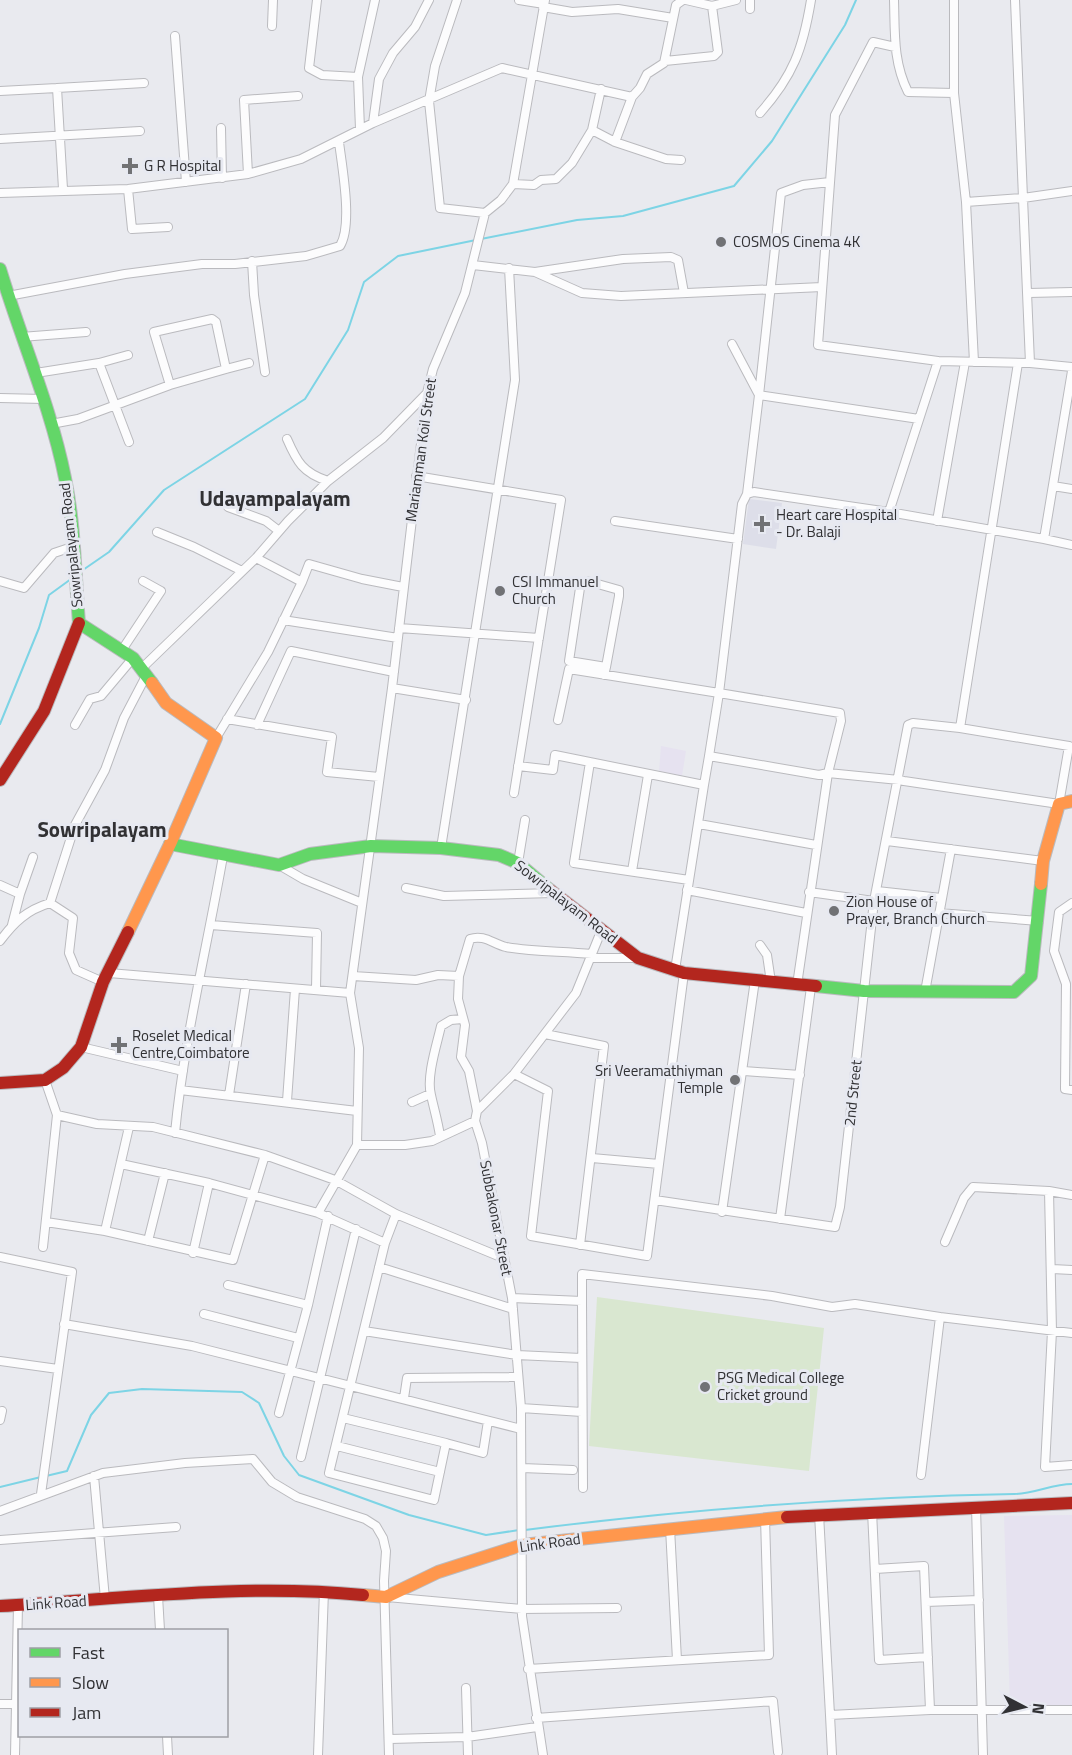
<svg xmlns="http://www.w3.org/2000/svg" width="1072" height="1755" font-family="'Titillium Web',sans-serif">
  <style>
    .built { fill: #dddee9 }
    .education { fill: #e6e2f0 }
    .green { fill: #d9e7d0 }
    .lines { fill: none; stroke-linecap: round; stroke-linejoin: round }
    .stream { stroke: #7dd4e5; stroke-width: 2 }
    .street-casing { stroke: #bababe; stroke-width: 10 }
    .fast-casing { stroke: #bababe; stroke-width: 14 }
    .slow-casing { stroke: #bababe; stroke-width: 14 }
    .jam-casing { stroke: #bababe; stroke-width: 14 }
    .street { stroke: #fcfcfd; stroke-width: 8 }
    .fast { stroke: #63d668; stroke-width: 12 }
    .slow { stroke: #ff974d; stroke-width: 12 }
    .jam { stroke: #b3261e; stroke-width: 12 }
    .poi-dot { fill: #717275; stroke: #e7e9f1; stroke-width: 2 }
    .labels { text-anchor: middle; stroke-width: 6; stroke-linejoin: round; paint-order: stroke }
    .poi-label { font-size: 15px; fill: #313134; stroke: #e7e9f1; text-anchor: start }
    .street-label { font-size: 15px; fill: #313134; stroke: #e7e9f1 }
    .district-label { font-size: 21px; font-weight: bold; fill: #313134; stroke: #e7e9f1 }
  </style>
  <rect width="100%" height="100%" fill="#e9eaef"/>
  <path class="built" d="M749,499l33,4 -6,46 -33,-5z"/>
  <path class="education" d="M661,746l25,5 -4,25 -23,-4z
    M1072,1515v191l-62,-2 -6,-188z"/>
  <path class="green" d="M597,1297l227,31 -15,143 -220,-25z"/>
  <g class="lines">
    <path class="stream" d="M481,239l96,-19 46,-4 111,-30 38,-45 73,-116 11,-25
      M80,572l29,-20 55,-62 141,-91 43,-69 16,-48 34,-26 78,-16
      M0,724l39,-96 10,-33 22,-16
      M46,1476l21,-5 24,-56 18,-22 33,-4 100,3 17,11 25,53 15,19 110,40 77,20 33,-5
      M0,1487l41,-10
      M525,1530c163,-21 325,-33 489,-36 20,0 38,-10 58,-10"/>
    <g class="street-casing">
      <path id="street" d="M317,0l-8,68 13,7 36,2
        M457,0l-22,66 -6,35 11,107 45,5
        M519,0l25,4
        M686,0l26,6 24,-6
        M750,0v9
        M894,0c1,33 -1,62 14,92l46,1 12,109 57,-4 7,165 42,4
        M954,0v93
        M1015,0l8,198 49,-7
        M543,7l29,5 46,-3 55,9
        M272,26l1,-26
        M175,36l11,146
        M895,47l-22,-5 -38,73 -17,230 120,16
        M665,61l49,-5 4,-4 -6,-46
        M57,88l87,-5
        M0,91l57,-3 6,101
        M632,97l8,-9 7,-14 17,-11 12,-58 7,-5
        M760,113c33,-37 43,-64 51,-113
        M373,123l6,-44 14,-26 22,-26 14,-27
        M221,128l1,50
        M360,129l-2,-52 17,-77
        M592,130l9,-41
        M0,139l140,-8
        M615,142l51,17 15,1
        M248,174l-4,-74 54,-4
        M830,182l-27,3 -22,8 -22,202 160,24
        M128,189l4,40 36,-2
        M0,193l128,-4 120,-15 53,-15 72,-36 129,-55 130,29 -17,45 -23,-12 -20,33 -16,16 -15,1 -7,5 -21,-1
        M966,202l8,160
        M252,261l2,34 11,77
        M473,265l62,7 47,21 39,3 201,-9
        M535,272l88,-13 48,-2 7,3 6,33
        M1029,293l43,-1
        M8,296l117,-22 77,-10h33l71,-8 34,-10c13,-21 2,-79 -1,-104
        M21,337l65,-5
        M732,344l27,51 -12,99
        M128,355l-29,8 30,79
        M1030,363l-92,-2 -49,151 155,27
        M226,369l23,-6
        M1072,371l-28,168 28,6
        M36,373l63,-10
        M0,398l44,1
        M51,424l27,-5 92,-34 56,-16 -10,-47 -4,-3 -58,13 16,53
        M287,439c10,23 16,34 41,42
        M416,476l145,24 -47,293
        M1053,486l19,3
        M228,507l38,14 13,10
        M615,521l123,18
        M937,521l28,-159
        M157,532l37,15 48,24
        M0,581l24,7 30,-35 18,-6
        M302,582l7,-18 53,15 41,8
        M283,620l115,18
        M399,628l140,10
        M122,650l39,-59 -18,-10
        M141,669l115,-111 32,-37 40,-40 55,-43 44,-45
        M604,675l2,-8 13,-71v-6l-32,-9 -7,7 -11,73 37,6
        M392,688l74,12
        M227,719l105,18 -5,35 52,5
        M558,720l11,-51 150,24 23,-189 5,-10 7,-2 135,20
        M75,725l15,-26 11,-3 32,-38
        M257,725l34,-74 103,21
        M960,728l58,-365
        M216,738l52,-86 34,-70 -46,-24
        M590,762l-16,101 115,17
        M518,766l35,4 2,-15 149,30 -29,185
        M704,785l5,-29 110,19 9,-2 -31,212
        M699,824l117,21
        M887,841l156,20
        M441,848l74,-468 -6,-112
        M518,863l7,-43
        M279,865l24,14 59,24
        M632,871l16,-96
        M0,885l20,9 -8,31
        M406,888l38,8 109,-3
        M687,890l119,23
        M877,891l64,7
        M809,892l65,9
        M20,894l13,-37
        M50,903l23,15 -4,35 7,17 27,12
        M1072,903l-13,9 -5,39 12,33 -1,105 7,1
        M939,913l100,8
        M211,925l106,8 -1,56
        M0,941c14,-19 27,-31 50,-38l25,-78 30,-55 19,-52 22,-42
        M760,945l7,10 4,27
        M590,958h48
        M109,973l241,20
        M353,976l63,4 22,-5 21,1
        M925,992l26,-143
        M545,1034l59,12 -24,199
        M81,1047l102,24
        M744,1071l56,4
        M514,1074l34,17 -17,145 116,20 37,-283
        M45,1080l12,35 40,9 56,3 112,28 70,25 61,34 107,44
        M180,1090l177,21
        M229,1095l17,-111
        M287,1101l8,-112
        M412,1102l18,-8
        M477,1111l-8,-40 -8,-14 4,-32 -7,-26 1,-23 11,-37c14,-5 23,5 36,8 28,5 57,4 86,7
        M129,1127l-24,104 128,29 32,-105
        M175,1133c9,-94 32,-185 48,-277
        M440,1136c-2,-14 -6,-27 -9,-41 -5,-18 6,-51 10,-69l10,-6 11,-1
        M357,1145l2,-97 -9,-55 42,-305 35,-295 6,-24 32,-76 20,-80 16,-13 12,-16 32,-184
        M592,1158l67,6
        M121,1164l88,19 109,30
        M1072,1195l-23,-4 3,140 -7,136 27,-2
        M655,1200l180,27 5,-20 34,-306 34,-176 5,-2 47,5 109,18 -10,58 -155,-23 -5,-1 -71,-7 13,-52 -1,-8 -121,-20 -10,63
        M722,1212l33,-232
        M396,1214l-11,29 -56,230 105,27 12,-57 37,10 5,-32
        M780,1219l31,-232
        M46,1222l59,9
        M148,1241l17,-68
        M945,1242l19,-44 9,-11 76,4
        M385,1243l-67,-30 39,-68h48l27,-4 43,-20
        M43,1247l14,-132
        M193,1253l16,-70
        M0,1257l72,15 -31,222
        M379,1267l134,42
        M1052,1269l20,1
        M228,1285l80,20
        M512,1298l70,3 1,187
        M582,1301v-27l190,22 60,11 23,-3 85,13
        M204,1314l94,24
        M64,1324l128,22 329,83
        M364,1331l153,24 64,3
        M0,1361l58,8
        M404,1398l3,-20 111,-1
        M521,1408l61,4
        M279,1413l29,-108 20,-89
        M343,1418l103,25
        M0,1420l2,-9
        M337,1446l103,26
        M301,1457l55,-228
        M522,1468l51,2
        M921,1475l19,-158 132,16
        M94,1476l11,123
        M976,1507l7,248
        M0,1511l103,-38 82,-10 68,-4 19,23 25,15 68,22 11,7 7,12 3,13 -2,30 5,174
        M872,1511l7,149 49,-3
        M819,1514l11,201
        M670,1528l7,132
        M0,1540l176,-13
        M875,1569l49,-3 6,144
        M158,1596l2,34
        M387,1597l135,12 95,-1
        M926,1602l53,-2
        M528,1669l241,-14 -4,-137
        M466,1688l2,67
        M0,1704h16
        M536,1718l237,-17 5,51
        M167,1736l1,19
        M390,1739l77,-2 70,-10
        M15,1755l3,-150
        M318,1755l6,-164
        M543,1755l-21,-139 -1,-208 -9,-110 -30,-155 -7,-22 2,-10 37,-37 62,-81 26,-64
        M832,1755l-2,-40 100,-5h142"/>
    </g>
    <g class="fast-casing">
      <path id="fast" d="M0,269c21,70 51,138 65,209 10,48 10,97 14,145l54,35 19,25
        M170,844l109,21 31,-11 61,-8 70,2 58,7 19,8 32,27
        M816,986l48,5 150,1 17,-16 10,-92"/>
    </g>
    <g class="slow-casing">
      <path id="slow" d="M1041,884l2,-23 16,-57 13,-3
        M128,932l42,-88 46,-106 -50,-35 -14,-20
        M363,1595l23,2 52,-25 84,-27 265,-28"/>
    </g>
    <g class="jam-casing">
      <path id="jam" d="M0,780l44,-69 35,-88
        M550,890l88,68 46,15 132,13
        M0,1083l45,-3 18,-12 18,-21 22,-65 25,-50
        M787,1517l285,-14
        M0,1606c120,-7 243,-23 363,-11"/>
    </g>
    <use href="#street" class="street"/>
    <use href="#fast" class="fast"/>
    <use href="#slow" class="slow"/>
    <use href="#jam" class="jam"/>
  </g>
  <g class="poi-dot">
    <path d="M127 157h6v6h6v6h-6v6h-6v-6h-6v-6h6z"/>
    <circle cx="721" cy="242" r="6"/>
    <path d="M759 515h6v6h6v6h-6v6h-6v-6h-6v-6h6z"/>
    <circle cx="500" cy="591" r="6"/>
    <circle cx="834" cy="911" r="6"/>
    <path d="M116 1036h6v6h6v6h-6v6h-6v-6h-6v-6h6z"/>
    <circle cx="735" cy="1080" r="6"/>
    <circle cx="705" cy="1387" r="6"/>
  </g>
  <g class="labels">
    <g class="poi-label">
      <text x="144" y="171">G R Hospital</text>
      <text x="733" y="247">COSMOS Cinema 4K</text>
      <text x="776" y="520">Heart care Hospital<tspan x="776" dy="17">- Dr. Balaji</tspan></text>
      <text x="512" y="587">CSI Immanuel<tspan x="512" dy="17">Church</tspan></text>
      <text x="846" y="907">Zion House of<tspan x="846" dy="17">Prayer, Branch Church</tspan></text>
      <text x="132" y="1041">Roselet Medical<tspan x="132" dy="17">Centre,Coimbatore</tspan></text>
      <text x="723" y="1076" text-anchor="end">Sri Veeramathiyman<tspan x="723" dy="17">Temple</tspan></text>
      <text x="717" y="1383">PSG Medical College<tspan x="717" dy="17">Cricket ground</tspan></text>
    </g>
    <g class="street-label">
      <text transform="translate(421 450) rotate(-82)" y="5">Mariamman Koil Street</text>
      <text transform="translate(71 545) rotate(-96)" y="5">Sowripalayam Road</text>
      <text transform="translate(566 902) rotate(38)" y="5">Sowripalayam Road</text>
      <text transform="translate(853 1093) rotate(-84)" y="5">2nd Street</text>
      <text transform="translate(496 1218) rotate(79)" y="5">Subbakonar Street</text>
      <text transform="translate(550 1543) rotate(-8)" y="5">Link Road</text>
      <text transform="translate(56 1603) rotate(-4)" y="5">Link Road</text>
    </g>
    <g class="district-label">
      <text x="275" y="506">Udayampalayam</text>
      <text x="102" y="837">Sowripalayam</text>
    </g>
  </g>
  <rect x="18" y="1629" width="210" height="108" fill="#e7e9f1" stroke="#9e9fa5" stroke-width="1.5"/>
  <rect x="30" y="1648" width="30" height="9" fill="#63d668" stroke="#9e9fa5" stroke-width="1.5"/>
  <text x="72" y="1659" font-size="18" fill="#313134">Fast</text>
  <rect x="30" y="1678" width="30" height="9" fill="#ff974d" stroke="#9e9fa5" stroke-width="1.5"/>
  <text x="72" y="1689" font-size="18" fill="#313134">Slow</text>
  <rect x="30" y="1708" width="30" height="9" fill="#b3261e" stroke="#9e9fa5" stroke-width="1.5"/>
  <text x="72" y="1719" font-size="18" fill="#313134">Jam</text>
  <g transform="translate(1024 1707) rotate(97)" stroke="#e7e9f1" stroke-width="4.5" paint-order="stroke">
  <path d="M0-4.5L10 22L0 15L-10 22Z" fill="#313134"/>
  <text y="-9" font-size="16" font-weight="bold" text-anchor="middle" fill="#313134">N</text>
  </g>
</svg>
